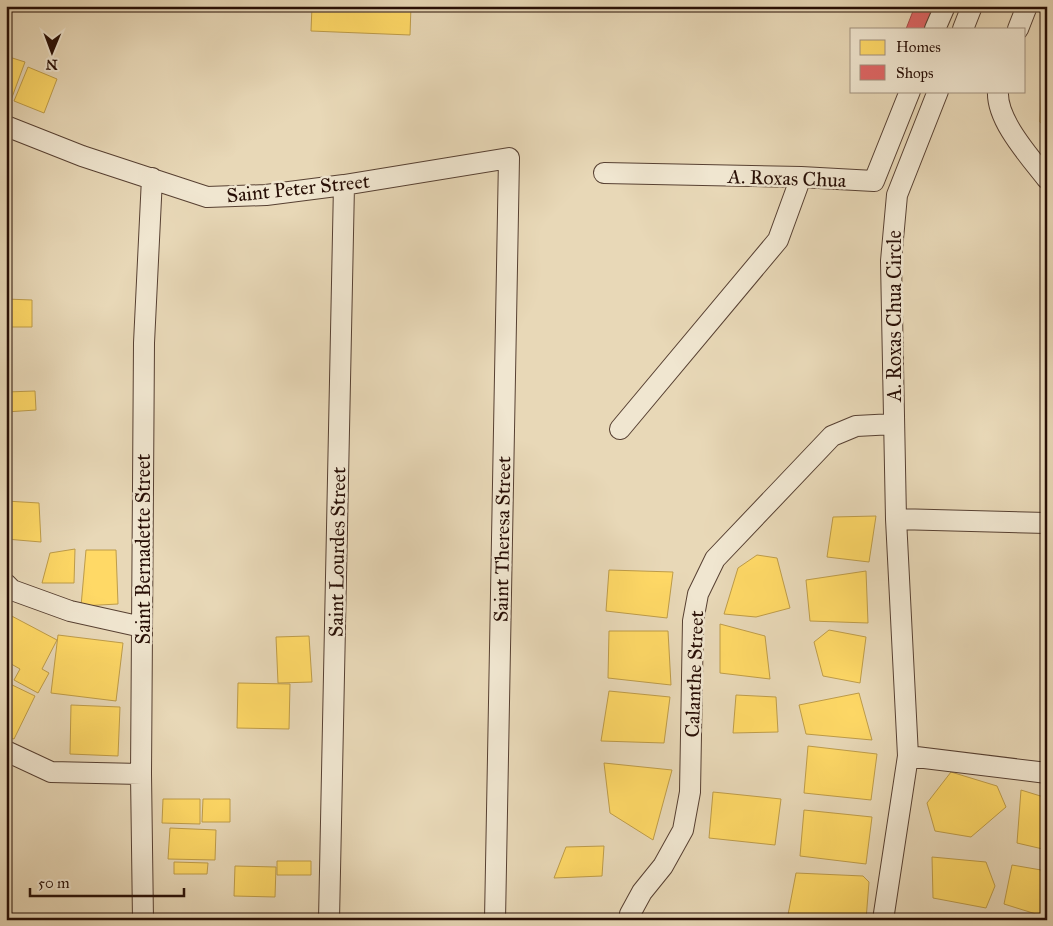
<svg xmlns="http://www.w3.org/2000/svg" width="1053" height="926" font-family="'IM FELL Great Primer',serif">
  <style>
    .homes { fill: #ffd966; stroke: #be9c49 }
    .shops { fill: #e06666; stroke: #a84c49 }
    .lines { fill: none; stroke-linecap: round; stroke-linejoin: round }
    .street-casing { stroke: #574032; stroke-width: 22 }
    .street { stroke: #f0e6d0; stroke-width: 20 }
    .labels { text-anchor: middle; stroke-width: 5; stroke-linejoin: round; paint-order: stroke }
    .street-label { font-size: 20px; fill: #270e05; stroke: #f0e6d0 }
  </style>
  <rect width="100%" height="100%" fill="#e8d8b7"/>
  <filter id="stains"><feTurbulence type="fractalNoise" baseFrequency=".004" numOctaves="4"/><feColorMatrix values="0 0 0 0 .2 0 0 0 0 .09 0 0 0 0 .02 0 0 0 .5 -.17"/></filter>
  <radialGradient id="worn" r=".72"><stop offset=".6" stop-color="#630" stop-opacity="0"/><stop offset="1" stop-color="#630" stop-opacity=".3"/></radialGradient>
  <path class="homes" d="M312,6h99l-1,29 -99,-4z
    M6,56l19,6 -14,38 -5,-2z
    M28,67l29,12 -13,34 -30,-12z
    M1042,71h5v59l-7,-8z
    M6,299l26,1v27h-26z
    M35,391l1,19 -30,2v-20z
    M6,501l33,2 2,39 -35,-3z
    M876,516l-7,46 -42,-5 6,-40z
    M75,549l-1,34h-32l8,-30z
    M86,550h30l2,54 -37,2z
    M757,555l20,3 13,50 -34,9 -32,-3 14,-46z
    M609,570l64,2 -6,46 -61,-7z
    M866,571l2,52 -58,-2 -4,-41z
    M6,613l51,27 -15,29 7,4 -11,20 -24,-13 6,-11 -14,-8z
    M720,624l45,12 5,43 -50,-6z
    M829,630l37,7 -6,46 -37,-7 -9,-34z
    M609,631h59l3,54 -63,-7z
    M58,635l65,8 -7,58 -65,-8z
    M309,636l3,46 -34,1 -2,-46z
    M6,682l29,14 -21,43 -8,-3z
    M238,683l52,1 -1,45 -52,-1z
    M609,691l61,6 -6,46 -63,-2z
    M859,693l13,47 -66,-6 -7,-29z
    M736,695l40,2 2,35 -45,1z
    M71,705l49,2 -2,49 -48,-2z
    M808,746l69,8 -6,46 -67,-7z
    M604,763l68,7 -19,70 -43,-27z
    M951,772l46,14 9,21 -35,30 -36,-6 -8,-28z
    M1021,790l26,8v52l-30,-7z
    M713,792l68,7 -6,46 -66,-7z
    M163,799h37v25l-38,-1z
    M203,799h27v23h-28z
    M804,810l68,7 -6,47 -66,-8z
    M170,828l46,2 -1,30 -47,-1z
    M604,846l-2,30 -48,2 12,-31z
    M932,857l54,5 9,24 -9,22 -53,-10z
    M277,861h34v14h-34z
    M174,862l34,1 -1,11h-33z
    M1012,865l35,6v43h-11l-32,-10z
    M235,866l41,1 -1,30 -41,-1z
    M796,873l67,3 6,6 -3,38h-79z"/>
  <path class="shops" d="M915,6h21l-9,23h-21z"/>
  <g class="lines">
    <g class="street-casing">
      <path id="street" d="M935,29l10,-23
        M963,29l9,-23
        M1018,29l9,-23
        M998,91c-2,29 32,66 49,88
        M6,126l76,30 125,41 59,-2 78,-10 165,-27 -14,762
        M604,173l197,4 73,4 36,-90
        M620,429l158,-189 23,-63
        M896,519l151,4
        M6,584l6,6 58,21 72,16
        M6,751l45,21 90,2
        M908,756l139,17
        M143,920l-2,-146 3,-431 8,-165
        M329,920l15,-735
        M629,920l1,-6 12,-22 21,-26 20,-36 7,-38 3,-171 5,-27 17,-35 117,-123 24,-10 38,-2
        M883,920l25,-164 -12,-237 -5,-258 6,-66 41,-104"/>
    </g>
    <use href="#street" class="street"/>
  </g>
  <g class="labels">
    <g class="street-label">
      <text transform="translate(787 178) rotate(2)" y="7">A. Roxas Chua</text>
      <text transform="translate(298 188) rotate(-6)" y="7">Saint Peter Street</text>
      <text transform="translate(894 316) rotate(-90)" y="7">A. Roxas Chua Circle</text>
      <text transform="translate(502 539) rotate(-89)" y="7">Saint Theresa Street</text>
      <text transform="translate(143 549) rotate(-90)" y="7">Saint Bernadette Street</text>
      <text transform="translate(337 552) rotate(-89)" y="7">Saint Lourdes Street</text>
      <text transform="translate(694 674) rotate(-88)" y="7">Calanthe Street</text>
    </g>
  </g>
  <rect width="1053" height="926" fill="none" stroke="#e8d8b7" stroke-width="25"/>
  <rect x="8" y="8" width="1038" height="911" fill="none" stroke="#270e05" stroke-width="2.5"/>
  <rect x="12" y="12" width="1028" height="901" fill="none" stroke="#270e05"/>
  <rect x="850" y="28" width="175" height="65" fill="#f0e6d0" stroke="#a0907f"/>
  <rect x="860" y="40" width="25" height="15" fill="#ffd966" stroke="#a0907f"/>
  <text x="896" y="52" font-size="15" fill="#270e05">Homes</text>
  <rect x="860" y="65" width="25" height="15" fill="#e06666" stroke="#a0907f"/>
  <text x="896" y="78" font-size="15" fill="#270e05">Shops</text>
  <g transform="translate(52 52) rotate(181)" stroke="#f0e6d0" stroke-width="4" paint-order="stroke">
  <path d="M0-4L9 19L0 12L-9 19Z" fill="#270e05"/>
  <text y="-8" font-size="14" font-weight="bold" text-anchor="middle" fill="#270e05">N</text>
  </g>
  <path d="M30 888v8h154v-8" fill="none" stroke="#270e05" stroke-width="2.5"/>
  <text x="38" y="888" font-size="15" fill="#270e05" stroke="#f0e6d0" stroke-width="4" paint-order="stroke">50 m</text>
  <rect width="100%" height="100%" filter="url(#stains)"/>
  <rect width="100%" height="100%" fill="url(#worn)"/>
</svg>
